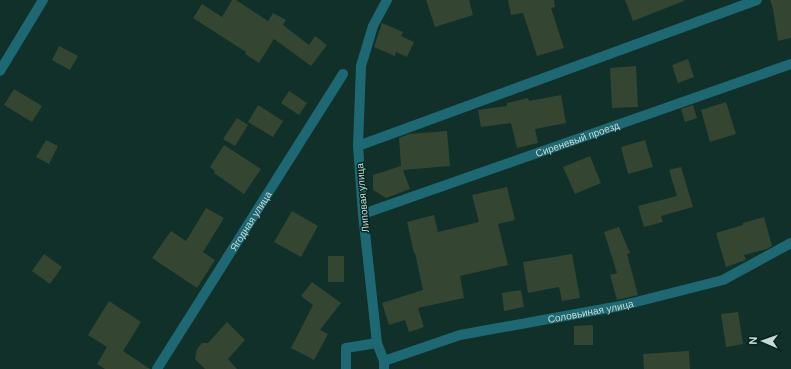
<svg xmlns="http://www.w3.org/2000/svg" width="791" height="369" font-family="'DM Sans',sans-serif">
  <style>
    .building { fill: #344632 }
    .lines { fill: none; stroke-linecap: round; stroke-linejoin: round }
    .minor { stroke: #1d6873; stroke-width: 10 }
    .labels { text-anchor: middle; stroke-width: 3; stroke-linejoin: round; paint-order: stroke }
    .street-label { font-size: 10px; fill: #c9dad5; stroke: #05261f }
  </style>
  <rect width="100%" height="100%" fill="#103029"/>
  <path class="building" d="M232,0h4l32,21 5,-8 13,7 -3,5 26,20 6,-9 12,9 -16,21 -37,-27 -15,24 -14,-9 1,-2 -53,-34 9,-14 20,13z
    M426,0h43l4,15 -38,12z
    M508,0h46l1,7 -4,1 13,40 -27,8 -14,-43 -12,2z
    M625,0h59v1l-51,20z
    M770,0h21v38l-13,3 -5,-32z
    M382,23l21,9 -2,4 13,6 -7,15 -11,-5 -1,4 -21,-9z
    M59,46l19,10 -8,14 -18,-10z
    M688,59l6,18 -16,6 -6,-18z
    M636,66l2,41 -26,1 -2,-40z
    M14,89l28,17 -10,16 -28,-17z
    M289,91l18,12 -8,12 -18,-12z
    M561,95l5,28 -31,6 3,14 -21,5 -6,-25 -30,4 -3,-17 29,-4v-3l21,-5 1,3z
    M726,102l10,32 -26,8 -9,-32z
    M258,105l25,16 -10,16 -25,-15z
    M693,105l4,13 -12,4 -4,-13z
    M237,118l11,7 -13,21 -12,-7z
    M447,131l3,35 -47,4 7,19 -24,9 -13,-8v-15l28,-9 -2,-28 10,-4z
    M46,140l12,6 -9,18 -13,-7z
    M645,140l8,27 -25,7 -7,-27z
    M224,145l37,24 -17,25 -30,-21 1,-2 -5,-4z
    M590,156l11,27 -26,11 -12,-27z
    M681,167l12,40 -32,9 2,6 -19,5 -6,-21 39,-10 -8,-26z
    M507,187l8,33 -17,4 10,41 -48,11 4,22 -46,10 6,19 -15,5 -4,-12 -16,5 -7,-22 41,-13 -8,-37h-1l-7,-31 27,-7 4,17 41,-10 -7,-27z
    M206,208l18,10 -21,34 12,8 -18,28 -45,-30 19,-27 15,10z
    M292,211l26,15 -17,31 -27,-15z
    M764,217l8,29 -5,3 -23,6 2,5 -20,7 -10,-34 27,-8v-2z
    M619,227l11,26 -3,1 11,41 -21,5 -7,-25 7,-2 -13,-41z
    M44,254l18,13 -12,17 -18,-13z
    M572,254l8,44 -18,3 -3,-14 -31,6 -5,-31z
    M328,256h16v26h-16z
    M312,282l29,21 -21,27 8,4 -14,26 -23,-12 22,-43 -12,-9z
    M521,290l3,17 -20,4 -2,-18z
    M109,301l32,21 -18,29 27,18h-45l-8,-5 10,-17 -19,-12z
    M738,312l5,32 -17,3 -5,-33z
    M227,322l18,18 -17,19 9,10h-32l-10,-10 2,-10 5,-6h6z
    M593,325v20h-19v-19z
    M689,351l1,18h-46l-1,-15z"/>
  <g class="lines">
    <g class="minor">
      <path d="M0,71l43,-71"/>
      <path d="M358,146l399,-146"/>
      <path id="s1" d="M363,214l428,-150"/>
      <path id="s2" d="M384,361l76,-26 160,-29 103,-26 68,-37"/>
      <path id="s3" d="M157,369l186,-295"/>
      <path d="M346,369v-21l31,-5"/>
      <path d="M384,369v-8l-7,-18 -14,-129 -5,-68 3,-80 12,-40 14,-26"/>
    </g>
  </g>
  <g class="labels">
    <g class="street-label">
      <text dy="4" stroke="none"><textPath href="#s1" startOffset="227">Сиреневый проезд</textPath></text>
      <text transform="translate(362 198) rotate(-95)" y="4">Липовая улица</text>
      <text dy="4" stroke="none"><textPath href="#s3" startOffset="175">Ягодная улица</textPath></text>
      <text dy="4" stroke="none"><textPath href="#s2" startOffset="213">Соловьиная улица</textPath></text>
    </g>
  </g>
  <g transform="translate(763 341) rotate(272)" stroke="#05261f" stroke-width="3" paint-order="stroke">
  <path d="M0-3L7 15L0 10L-7 15Z" fill="#c9dad5"/>
  <text y="-6" font-size="11" font-weight="bold" text-anchor="middle" fill="#c9dad5">N</text>
  </g>
</svg>
